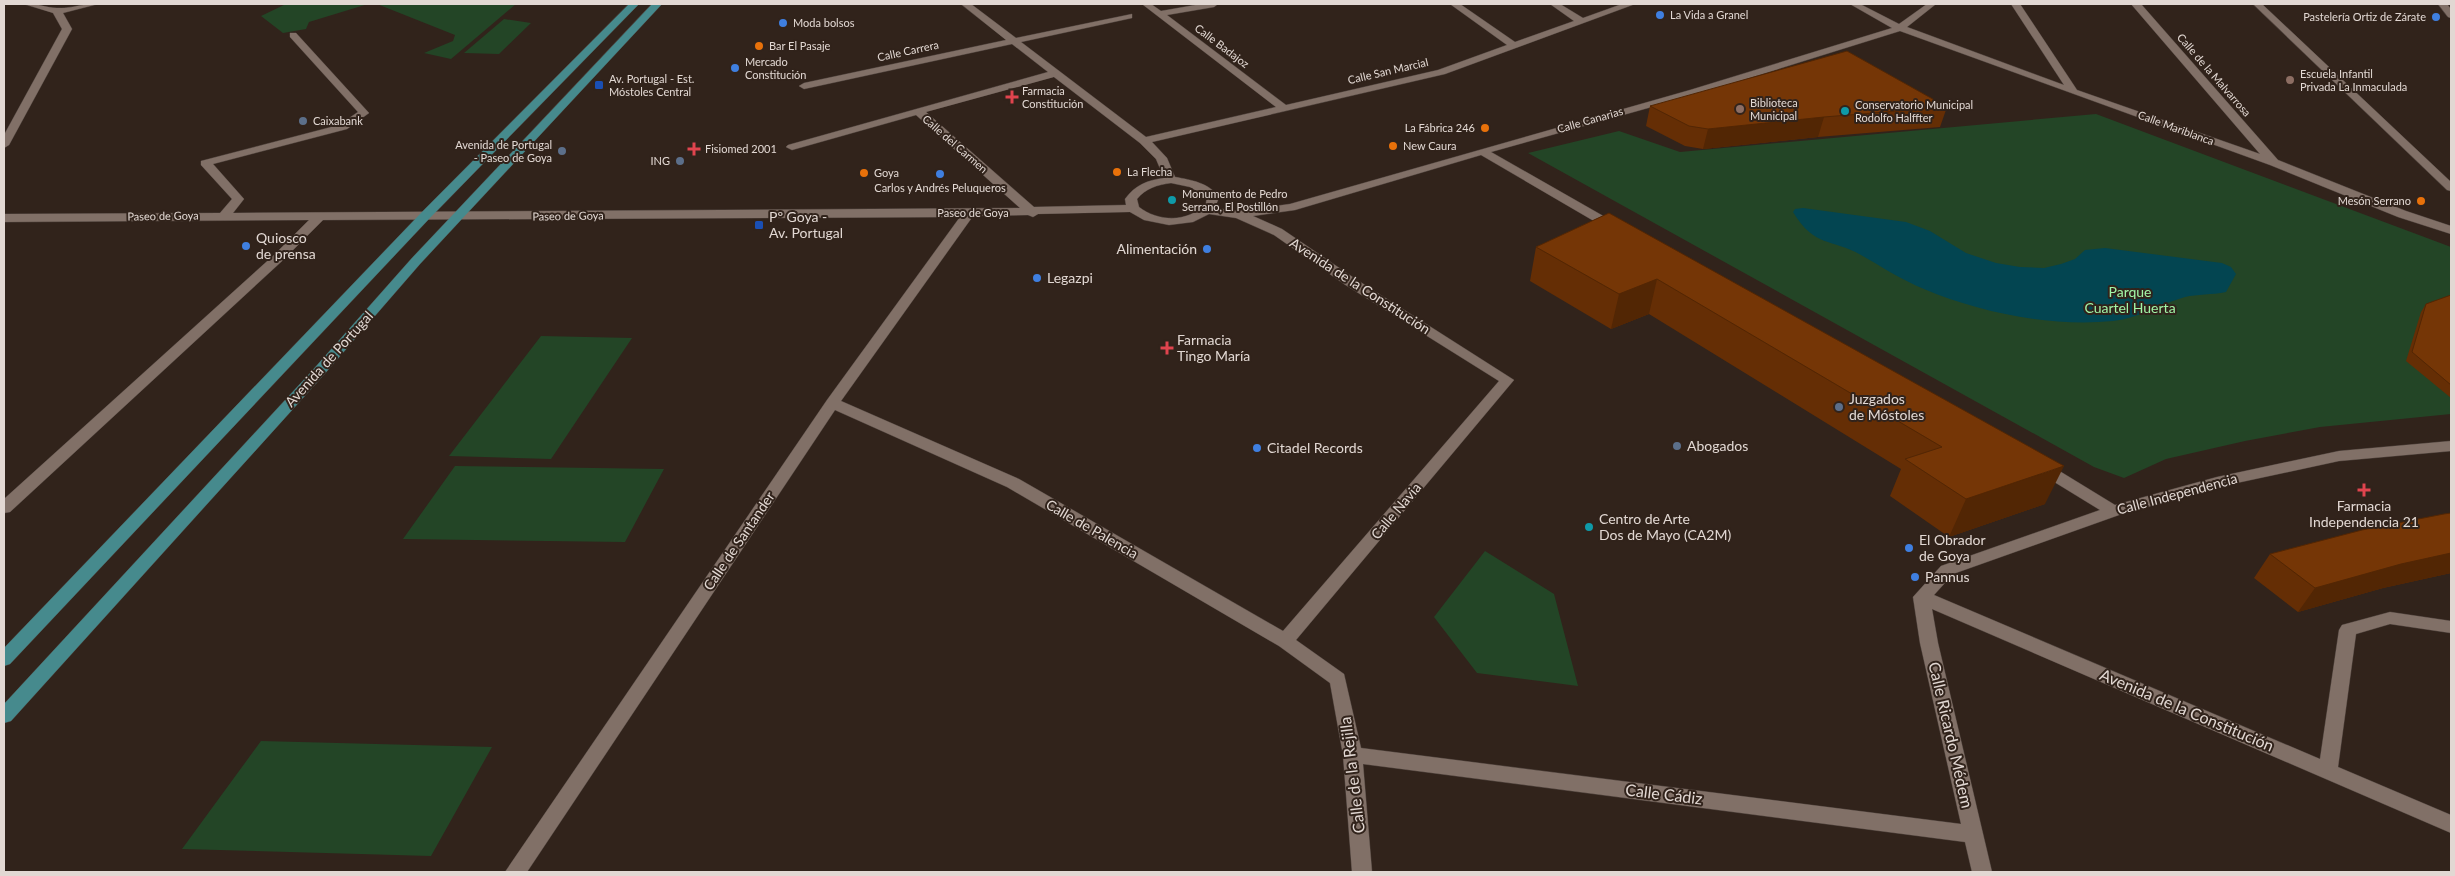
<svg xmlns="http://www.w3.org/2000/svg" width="2455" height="876" font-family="Lato,sans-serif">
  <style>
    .green { fill: #234526 }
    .water { fill: #034551 }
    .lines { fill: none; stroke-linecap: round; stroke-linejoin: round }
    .minor-casing { stroke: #4d413b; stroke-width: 1 }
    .primary-casing { stroke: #4d413b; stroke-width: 1 }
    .minor { fill: #817067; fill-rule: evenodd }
    .primary { fill: #468a8d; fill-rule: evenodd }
    .wall { fill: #652e05 }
    .shaded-wall { fill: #522604 }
    .building { fill: #753606; stroke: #522604 }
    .shop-dot { fill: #3f7fe0; stroke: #31231b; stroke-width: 2 }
    .food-dot { fill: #e8710a; stroke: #31231b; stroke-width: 2 }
    .education-dot { fill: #8d6e63; stroke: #31231b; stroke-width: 2 }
    .transit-dot { fill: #1a4fb4; stroke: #31231b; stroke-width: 2 }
    .health-dot { fill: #e0444e; stroke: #31231b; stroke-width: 2 }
    .culture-dot { fill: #0f9aa8; stroke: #31231b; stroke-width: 2 }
    .service-dot { fill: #5c6f8a; stroke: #31231b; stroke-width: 2 }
    .labels { text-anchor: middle; stroke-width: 4; stroke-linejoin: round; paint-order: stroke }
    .far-poi-label { font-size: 11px; fill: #e2d8d3; stroke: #31231b; text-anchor: start }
    .far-street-label { font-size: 11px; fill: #e2d8d3; stroke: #31231b }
    .poi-label { font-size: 14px; fill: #e2d8d3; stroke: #31231b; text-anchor: start }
    .street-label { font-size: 14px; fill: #e2d8d3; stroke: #31231b }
    .park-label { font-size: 14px; fill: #a2f5a7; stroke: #31231b }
    .near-street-label { font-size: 16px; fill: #e2d8d3; stroke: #31231b }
  </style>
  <rect width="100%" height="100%" fill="#31231b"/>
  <path class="green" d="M286,4h82l-59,18 -3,7 -23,4 -22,-17z
    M377,4h139l-65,55 -27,-6 29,-12 2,-6z
    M504,19l27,4 -32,31 -35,-1z
    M2096,114l355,133v167l-131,13 -75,14 -79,18 -42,19 -30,-11 -566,-314 91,-22 61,21z
    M541,336l91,2 -81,121 -102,-3z
    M455,466l209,3 -39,73 -222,-3z
    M1485,551l69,43 24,92 -101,-13 -43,-56z
    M261,741l231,6 -61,109 -249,-7z"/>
  <path class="water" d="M1803,208l103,14 24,9 36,22 30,10 24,4 24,1 17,-4 14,-5 10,-9 20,-2 117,15 9,4 5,7 -10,18c-14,3 -29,2 -41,5 -25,7 -45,21 -72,24 -62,6 -132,-8 -189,-32 -22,-9 -42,-22 -63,-34 -30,-17 -46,-7 -68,-43l2,-3z"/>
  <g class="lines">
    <g class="minor-casing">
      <path id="minor" d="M24,4c12,-1 22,4 33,4 13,1 27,-5 41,-4l-35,9 9,16 -63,116 -5,3v-13l58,-106 -9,-16z
        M961,4h10l45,34 116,-24v4l-111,24 125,95 130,-30 -134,-103h9l10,7 40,-7h17l-4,3 -47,8 119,90 152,-35 69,-25 -57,-41h10l55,38 59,-21 -24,-17h10l23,14 39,-14h13l-190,70 -293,68 15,16 8,19c17,3 34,6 44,20l-4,11 24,3 51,-7 400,-114 202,-62 -42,-24h10l39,20 28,-20h9l-29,23 157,58 -53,-81h9l57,86 183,64 -129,-150h10l137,156 128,51 45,15v8l-53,-17 -128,-52 -370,-134 -202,63 -207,58 128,73 2,3 -2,3h-8l-130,-76 -186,55 -42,6 29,13 72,49 160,102 -218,260 48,34 17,74 600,76 -41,-181 -7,-46 28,-31 159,-56 -62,-38 -3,-4 3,-4h10l67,41 102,-28 122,-26 112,-10v10l-112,10 -121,26 -99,28 -166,59 -19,21 386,164 19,-129 3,-5 48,-13 61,9v12l-61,-9 -34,10 -18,133 113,48v18l-519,-224 6,34 54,229h-20l-7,-30 -602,-78 9,108h-20l-9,-117 -13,-72 -51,-37 -272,-159 -172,-77 -308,462h-22l322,-472 133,-183 -637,3 -41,41 -272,251 -6,1v-14l270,-244 35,-35 -305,2v-8l216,-1 12,-14 -31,-34v-4l138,-36 19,-13 -68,-75v-4h6l73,80 -22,16 -134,35 31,35 -11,14 787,-5 -104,-93 -124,35 -6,-3 2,-2 260,-73 -36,-28 -208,45 -5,-3 5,-3 202,-43zM1054,77l86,66 16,16 8,19c-16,2 -29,7 -39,21l1,6 -92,2 -108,-95zM1171,183l19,4 17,10 -1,6c-17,20 -48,19 -67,4l-2,-8c9,-11 20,-14 34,-16zM1130,212l14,8 25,5 24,-3 16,-8 27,4 38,17 70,49 155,97 -216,250 -264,-152 -178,-78 132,-185 55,-1 5,2 5,-3z
        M2253,4h9l189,178v9l-4,-1z
        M2438,4h9l4,5v9l-3,-1z"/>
    </g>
    <g class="primary-casing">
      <path id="primary" d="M629,4h10l-211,216 -418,444 -6,2v-18l416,-434z
        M652,4h10l-242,260 -99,114 -310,343 -7,2v-19l307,-332 101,-114z"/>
    </g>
    <use href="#minor" class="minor"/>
    <use href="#primary" class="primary"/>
  </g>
  <path class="wall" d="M1650,106l297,1 -7,20 -122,10 -115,12 -18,-3 -39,-20z
    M1609,213l436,291 -96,33 -59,-41 11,-27 -252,-155 -38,15 -81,-48 6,-34z
    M2451,295v103l-45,-37 15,-49 5,-8z
    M2451,513v60l-68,15 -85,24 -44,-34 16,-24z"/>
  <path class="shaded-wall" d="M1824,117l-6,20 -115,12 5,-20z
    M1657,279l-8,35 -38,15 8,-35z
    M2064,466l-19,38 -96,33 17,-38z
    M2451,553v20l-68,15 -85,24 17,-24 86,-24z"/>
  <path class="building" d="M1847,51l100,56 -123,10 -116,12 -19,-3 -39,-20z
    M1609,213l455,253 -98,33 -61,-40 37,-12 -285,-168 -38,15 -83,-47z
    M2451,295v90l-39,-33 14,-48z
    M2451,513v40l-50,11 -86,24 -45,-34 92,-24 82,-16z"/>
  <g class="shop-dot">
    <circle cx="1660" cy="15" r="5"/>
    <circle cx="2436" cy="17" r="5"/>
    <circle cx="783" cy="23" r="5"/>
    <circle cx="735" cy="68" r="5"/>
    <circle cx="940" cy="174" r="5"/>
    <circle cx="246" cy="246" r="5"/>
    <circle cx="1207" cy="249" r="5"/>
    <circle cx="1037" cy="278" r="5"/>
    <circle cx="1257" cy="448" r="5"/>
    <circle cx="1909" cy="548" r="5"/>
    <circle cx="1915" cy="577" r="5"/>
  </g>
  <g class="food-dot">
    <circle cx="759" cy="46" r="5"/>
    <circle cx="1485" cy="128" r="5"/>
    <circle cx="1393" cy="146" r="5"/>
    <circle cx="1117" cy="172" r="5"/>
    <circle cx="864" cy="173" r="5"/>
    <circle cx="2421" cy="201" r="5"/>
  </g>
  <g class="education-dot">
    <circle cx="2290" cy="80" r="5"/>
    <circle cx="1740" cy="109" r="5"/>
  </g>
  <g class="transit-dot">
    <rect x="594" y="80" width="10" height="10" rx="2.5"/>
    <rect x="754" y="220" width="10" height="10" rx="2.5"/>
  </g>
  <g class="health-dot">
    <path d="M1009.5 89.5h5v5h5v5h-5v5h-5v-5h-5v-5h5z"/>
    <path d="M691.5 141.5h5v5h5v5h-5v5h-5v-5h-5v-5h5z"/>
    <path d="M1164.5 340.5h5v5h5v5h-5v5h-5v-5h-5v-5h5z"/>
    <path d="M2361.5 482.5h5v5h5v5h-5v5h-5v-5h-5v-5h5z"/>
  </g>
  <g class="culture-dot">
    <circle cx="1845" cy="111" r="5"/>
    <circle cx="1172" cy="200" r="5"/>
    <circle cx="1589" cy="527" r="5"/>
  </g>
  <g class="service-dot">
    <circle cx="303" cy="121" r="5"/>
    <circle cx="562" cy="151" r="5"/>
    <circle cx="680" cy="161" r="5"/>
    <circle cx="1839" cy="407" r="5"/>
    <circle cx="1677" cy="446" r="5"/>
  </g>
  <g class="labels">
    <g class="far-poi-label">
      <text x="1670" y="19">La Vida a Granel</text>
      <text x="2426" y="21" text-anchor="end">Pastelería Ortiz de Zárate</text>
      <text x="793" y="27">Moda bolsos</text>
      <text x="769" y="50">Bar El Pasaje</text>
      <text x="745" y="66">Mercado<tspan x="745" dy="13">Constitución</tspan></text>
      <text x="2300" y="78">Escuela Infantil<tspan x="2300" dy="13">Privada La Inmaculada</tspan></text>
      <text x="609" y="83">Av. Portugal - Est.<tspan x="609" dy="13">Móstoles Central</tspan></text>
      <text x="1022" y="95">Farmacia<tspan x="1022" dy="13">Constitución</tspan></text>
      <text x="1750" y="107">Biblioteca<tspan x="1750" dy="13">Municipal</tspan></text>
      <text x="1855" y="109">Conservatorio Municipal<tspan x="1855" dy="13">Rodolfo Halffter</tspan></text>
      <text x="313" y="125">Caixabank</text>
      <text x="1475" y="132" text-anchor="end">La Fábrica 246</text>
      <text x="552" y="149" text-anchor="end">Avenida de Portugal<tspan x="552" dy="13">- Paseo de Goya</tspan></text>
      <text x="1403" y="150">New Caura</text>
      <text x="705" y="153">Fisiomed 2001</text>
      <text x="670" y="165" text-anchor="end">ING</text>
      <text x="1127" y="176">La Flecha</text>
      <text x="874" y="177">Goya</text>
      <text x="940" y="192" text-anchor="middle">Carlos y Andrés Peluqueros</text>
      <text x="1182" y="198">Monumento de Pedro<tspan x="1182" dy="13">Serrano, El Postillón</tspan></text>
      <text x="2411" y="205" text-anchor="end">Mesón Serrano</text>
    </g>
    <g class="far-street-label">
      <text transform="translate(1222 46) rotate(37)" y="4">Calle Badajoz</text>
      <text transform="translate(908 51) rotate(-12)" y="4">Calle Carrera</text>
      <text transform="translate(1388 71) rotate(-13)" y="4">Calle San Marcial</text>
      <text transform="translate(2214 75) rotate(49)" y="4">Calle de la Malvarrosa</text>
      <text transform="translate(1590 120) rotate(-16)" y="4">Calle Canarias</text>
      <text transform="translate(2176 128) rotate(20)" y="4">Calle Mariblanca</text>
      <text transform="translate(955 144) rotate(41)" y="4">Calle del Carmen</text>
      <text x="973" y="217">Paseo de Goya</text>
      <text transform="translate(163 216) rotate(-1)" y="4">Paseo de Goya</text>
      <text transform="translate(568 216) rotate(-1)" y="4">Paseo de Goya</text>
    </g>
    <g class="poi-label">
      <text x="769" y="222">Pº Goya -<tspan x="769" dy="16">Av. Portugal</tspan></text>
      <text x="256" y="243">Quiosco<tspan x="256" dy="16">de prensa</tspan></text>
      <text x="1197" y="254" text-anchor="end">Alimentación</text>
      <text x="1047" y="283">Legazpi</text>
      <text x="1177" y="345">Farmacia<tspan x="1177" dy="16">Tingo María</tspan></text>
      <text x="1849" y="404">Juzgados<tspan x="1849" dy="16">de Móstoles</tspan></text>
      <text x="1687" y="451">Abogados</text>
      <text x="1267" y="453">Citadel Records</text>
      <text x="2364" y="511" text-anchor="middle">Farmacia<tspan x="2364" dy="16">Independencia 21</tspan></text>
      <text x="1599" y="524">Centro de Arte<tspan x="1599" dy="16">Dos de Mayo (CA2M)</tspan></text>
      <text x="1919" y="545">El Obrador<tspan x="1919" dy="16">de Goya</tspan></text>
      <text x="1925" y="582">Pannus</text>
    </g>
    <g class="street-label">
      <text transform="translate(1360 286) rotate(33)" y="5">Avenida de la Constitución</text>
      <text transform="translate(329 359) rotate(-48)" y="5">Avenida de Portugal</text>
      <text transform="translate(2177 494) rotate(-15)" y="5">Calle Independencia</text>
      <text transform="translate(1396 511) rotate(-50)" y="5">Calle Navia</text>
      <text transform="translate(1092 529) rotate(30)" y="5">Calle de Palencia</text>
      <text transform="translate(739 541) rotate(-56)" y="5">Calle de Santander</text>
    </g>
    <g class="park-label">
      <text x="2130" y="297">Parque<tspan x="2130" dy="16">Cuartel Huerta</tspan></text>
    </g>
    <g class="near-street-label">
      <text transform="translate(2187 710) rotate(23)" y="6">Avenida de la Constitución</text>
      <text transform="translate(1951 735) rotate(77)" y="6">Calle Ricardo Médem</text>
      <text transform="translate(1352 775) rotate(-97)" y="6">Calle de la Rejilla</text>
      <text transform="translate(1664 794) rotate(7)" y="6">Calle Cádiz</text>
    </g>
  </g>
  <rect width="2455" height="876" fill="none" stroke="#e2d8d3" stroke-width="10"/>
</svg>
